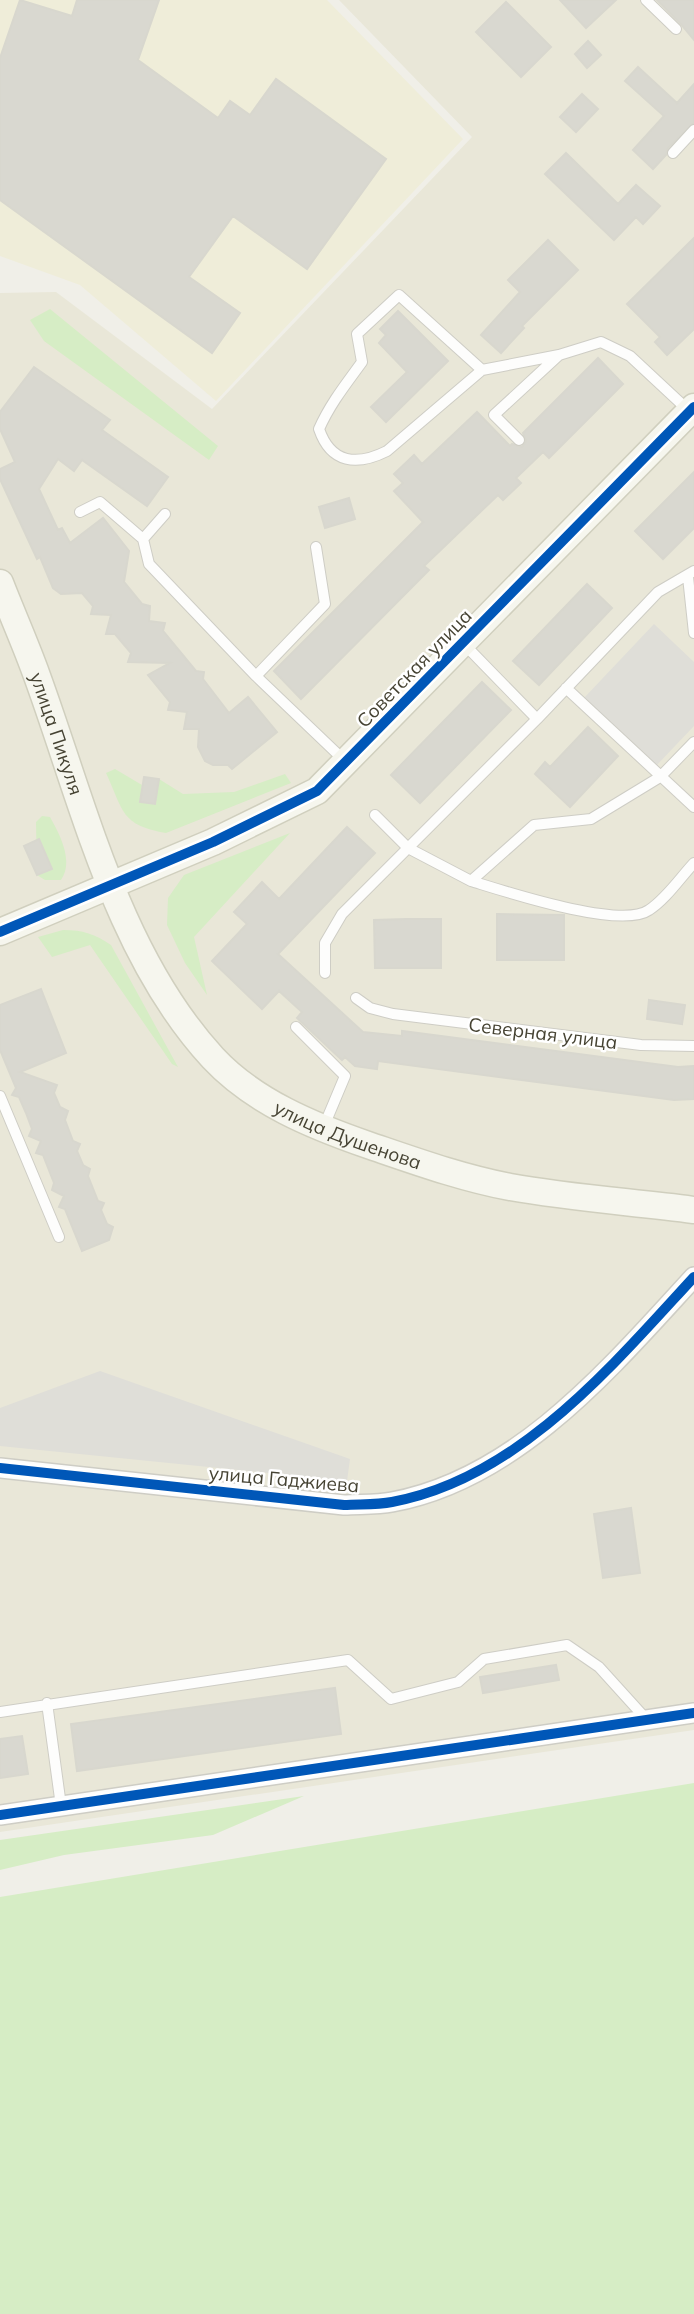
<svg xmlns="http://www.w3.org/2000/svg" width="694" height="2314" font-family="Mulish,sans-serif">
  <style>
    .residential { fill: #e9e7d8 }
    .education { fill: #efedd9 }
    .green { fill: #d6edc5 }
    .parking { fill: #dfded8 }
    .building { fill: #d9d8d0; stroke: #d8d7ce; stroke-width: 2 }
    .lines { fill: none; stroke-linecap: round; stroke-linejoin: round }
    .lane-casing { stroke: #cecdc5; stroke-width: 12 }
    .street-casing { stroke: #cecdc5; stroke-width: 22 }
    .secondary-casing { stroke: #d0cfbe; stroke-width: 29 }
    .lane { stroke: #fdfdfc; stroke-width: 10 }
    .street { stroke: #fdfdfc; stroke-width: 19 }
    .secondary { stroke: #f6f6ee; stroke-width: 26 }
    .cycleway-casing { stroke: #fff; stroke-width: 15 }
    .cycleway { stroke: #0057b8; stroke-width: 10 }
    .labels { text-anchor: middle; stroke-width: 5; stroke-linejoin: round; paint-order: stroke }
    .street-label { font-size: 19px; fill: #464333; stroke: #fff }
  </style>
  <rect width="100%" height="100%" fill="#f0efe8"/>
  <path class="residential" d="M339,0h355v1730l-694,102v-1539l56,-1 156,117 260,-272z"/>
  <path class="education" d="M0,0h327l136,139 -247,262 -136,-116 -80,-29z"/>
  <path class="green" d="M50,309l168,137 -9,14 -165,-119 -14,-21z
    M115,769l27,16 -2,17 15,2 4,-25 24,15 51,-2 51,-18 6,9 -125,50c-45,-8 -42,-21 -60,-60z
    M42,816l8,1c10,18 24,44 11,63h-16l-8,-5 -1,-53z
    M290,833l-96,104 13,58 -22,-32 -18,-38 1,-27 16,-23z
    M63,930c20,0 32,4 48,15l67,122 -6,-3 -82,-119 -38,12 -14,-20z
    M694,1783v531h-694v-417z
    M304,1796l-91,39 -149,20 -64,15v-30z"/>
  <path class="parking" d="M654,624l40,38v64l-38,40 -72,-68z
    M100,1371l250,88 -3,22 -347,-35v-38z"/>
  <path class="building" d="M20,0l52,16 5,-16h82l-21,60 80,58 12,-17 20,14 26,-36 110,80 -79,110 -74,-53 -44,61 51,36 -28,40 -212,-153v-142z
    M560,0h56l-30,28z
    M657,0h37v40l-13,-16z
    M506,2l45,45 -30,30 -45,-45z
    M588,41l13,14 -14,13 -12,-14z
    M638,67l39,36 17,-19v39l-26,25 -2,7 -13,14 -20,-19 31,-34 -39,-35z
    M582,94l16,15 -22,23 -16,-15z
    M566,153l52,51 18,-19 24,21 -17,18 -7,-7 -22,23 -69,-66z
    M694,238v91l-27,26 -12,-13 5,-5 -33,-33z
    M548,240l30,30 -56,56 2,2 -23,25 -20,-18 39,-43 -12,-12z
    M398,311l50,50 -62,61 -15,-15 36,-35 -28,-29 7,-8 -6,-6z
    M598,358l25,26 -74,74 -6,-6 -27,26 5,5 -18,17 -5,-5 -74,71 5,4 -128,129 -27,-28 149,-149 -29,-31 9,-8 -9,-9 20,-19 8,9 55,-52 33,34 2,-2 10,3 4,-6 -3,-8z
    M34,367l76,53 -8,10 66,47 -21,29 -65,-46 -8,11 -16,-12 -19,30 19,41 4,-2 8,15 33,-25 26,33 -5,31 18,22 8,2 -1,15 16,2 -2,8 33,40 8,1 -1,7 26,34 19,-16 29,35 -45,37 -4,-4h-15l-8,-4 -7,-14 1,-18h-15l3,-17 -19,-2 2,-8 -22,-27 22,-12 -42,-1 3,-9 -16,-19h-9l5,-19 -20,-1 2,-8 -11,-13 -21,1 -8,-6 -13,-31 -3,2 -37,-80v-10l15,-7 -15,-33v-17z
    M694,472v56l-31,31 -28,-28z
    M349,498l6,21 -30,9 -6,-21z
    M587,584l25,24 -73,77 -26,-24z
    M482,682l29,28 -91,93 -29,-28z
    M588,727l30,29 -48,51 -35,-33 10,-12 5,5z
    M144,777l15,2 -4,25 -15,-2z
    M347,827l28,26 -97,101 85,78 39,4v-5l276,36 16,-1v33l-20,1 -296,-39 -1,8 -22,-3 -10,-9 -3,3 -45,-42 5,-6 -23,-21 -17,18 -50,-48 35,-37 -13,-12 28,-30 17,17z
    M39,839l13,30 -15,6 -13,-29z
    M497,914l67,1v45h-67z
    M406,919h35v49h-66l-1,-48z
    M41,989l25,64 -46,19 37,13 -3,8 6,14 8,4 -3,9 8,21 7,3 -3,7 6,14 7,4 -2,7 10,25 6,2 -3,7 6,14 6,3 -4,13 -27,11 -17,-42 -6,-2 5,-11 -12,-6 2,-7 -11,-28 -7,-2 5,-12 -12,-5 3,-7 -6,-16 -7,-16 -7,-2 4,-7 -16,-38v-45z
    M649,1000l36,5 -3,19 -35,-5z
    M631,1508l9,65 -37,5 -9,-64z
    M556,1665l3,15 -76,13 -3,-16z
    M335,1688l6,46 -264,37 -6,-47z
    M22,1736l6,38 -28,4v-39z"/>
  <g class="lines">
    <g class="lane-casing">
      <path id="lane" d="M646,0l30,29
        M673,153l21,-23
        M482,370l-83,-75 -42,39 5,28c-16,22 -32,42 -43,67 12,35 38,37 68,22l95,-81 77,-15
        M519,440l-25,-25 65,-60 42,-13 29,14 58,54
        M80,512l20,-10 43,37 6,25 107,112
        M143,539l22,-25
        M316,547l9,57 -69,72 90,86
        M688,577l6,56
        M463,643l74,76
        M566,688l128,119
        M375,815l33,33 63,33 63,-56 57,-6 69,-42 34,-35
        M471,881c33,10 150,49 178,29 17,-11 31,-32 45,-47
        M325,973v-30l17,-29 195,-195 121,-127 36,-21
        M356,998l14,10 23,6 248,31 53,1
        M296,1027l49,49 -21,50
        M0,1096l59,141
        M47,1703l14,103
        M0,1712l348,-52 43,39 67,-17 26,-23 83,-14 32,22 48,53"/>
    </g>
    <g class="street-casing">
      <path id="street" d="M0,1468l344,37c16,-1 33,0 48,-3 126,-23 220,-136 302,-225
        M0,1815l694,-102"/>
    </g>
    <g class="secondary-casing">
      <g id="secondary">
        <path id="s1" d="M0,583c12,31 26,62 37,93 47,129 81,279 176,382 41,44 100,68 155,87 47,16 94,33 142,42 61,11 123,15 184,23"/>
        <path d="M0,932l213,-90 104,-51 377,-384"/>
      </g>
    </g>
    <use href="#lane" class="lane"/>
    <use href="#street" class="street"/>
    <use href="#secondary" class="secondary"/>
    <g class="cycleway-casing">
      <path id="cycleway" d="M0,932l213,-90 104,-51 377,-384
        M0,1468l344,37c16,-1 33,0 48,-3 126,-23 220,-136 302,-225
        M0,1815l694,-102"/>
    </g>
    <use href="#cycleway" class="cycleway"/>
  </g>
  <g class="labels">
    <g class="street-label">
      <text transform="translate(414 668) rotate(-46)" y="7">Советская улица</text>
      <text dy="7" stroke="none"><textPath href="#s1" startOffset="161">улица Пикуля</textPath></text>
      <text transform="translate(543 1033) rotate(7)" y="7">Северная улица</text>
      <text dy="7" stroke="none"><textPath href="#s1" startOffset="681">улица Душенова</textPath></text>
      <text transform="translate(284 1479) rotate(5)" y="7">улица Гаджиева</text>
    </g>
  </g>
</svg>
